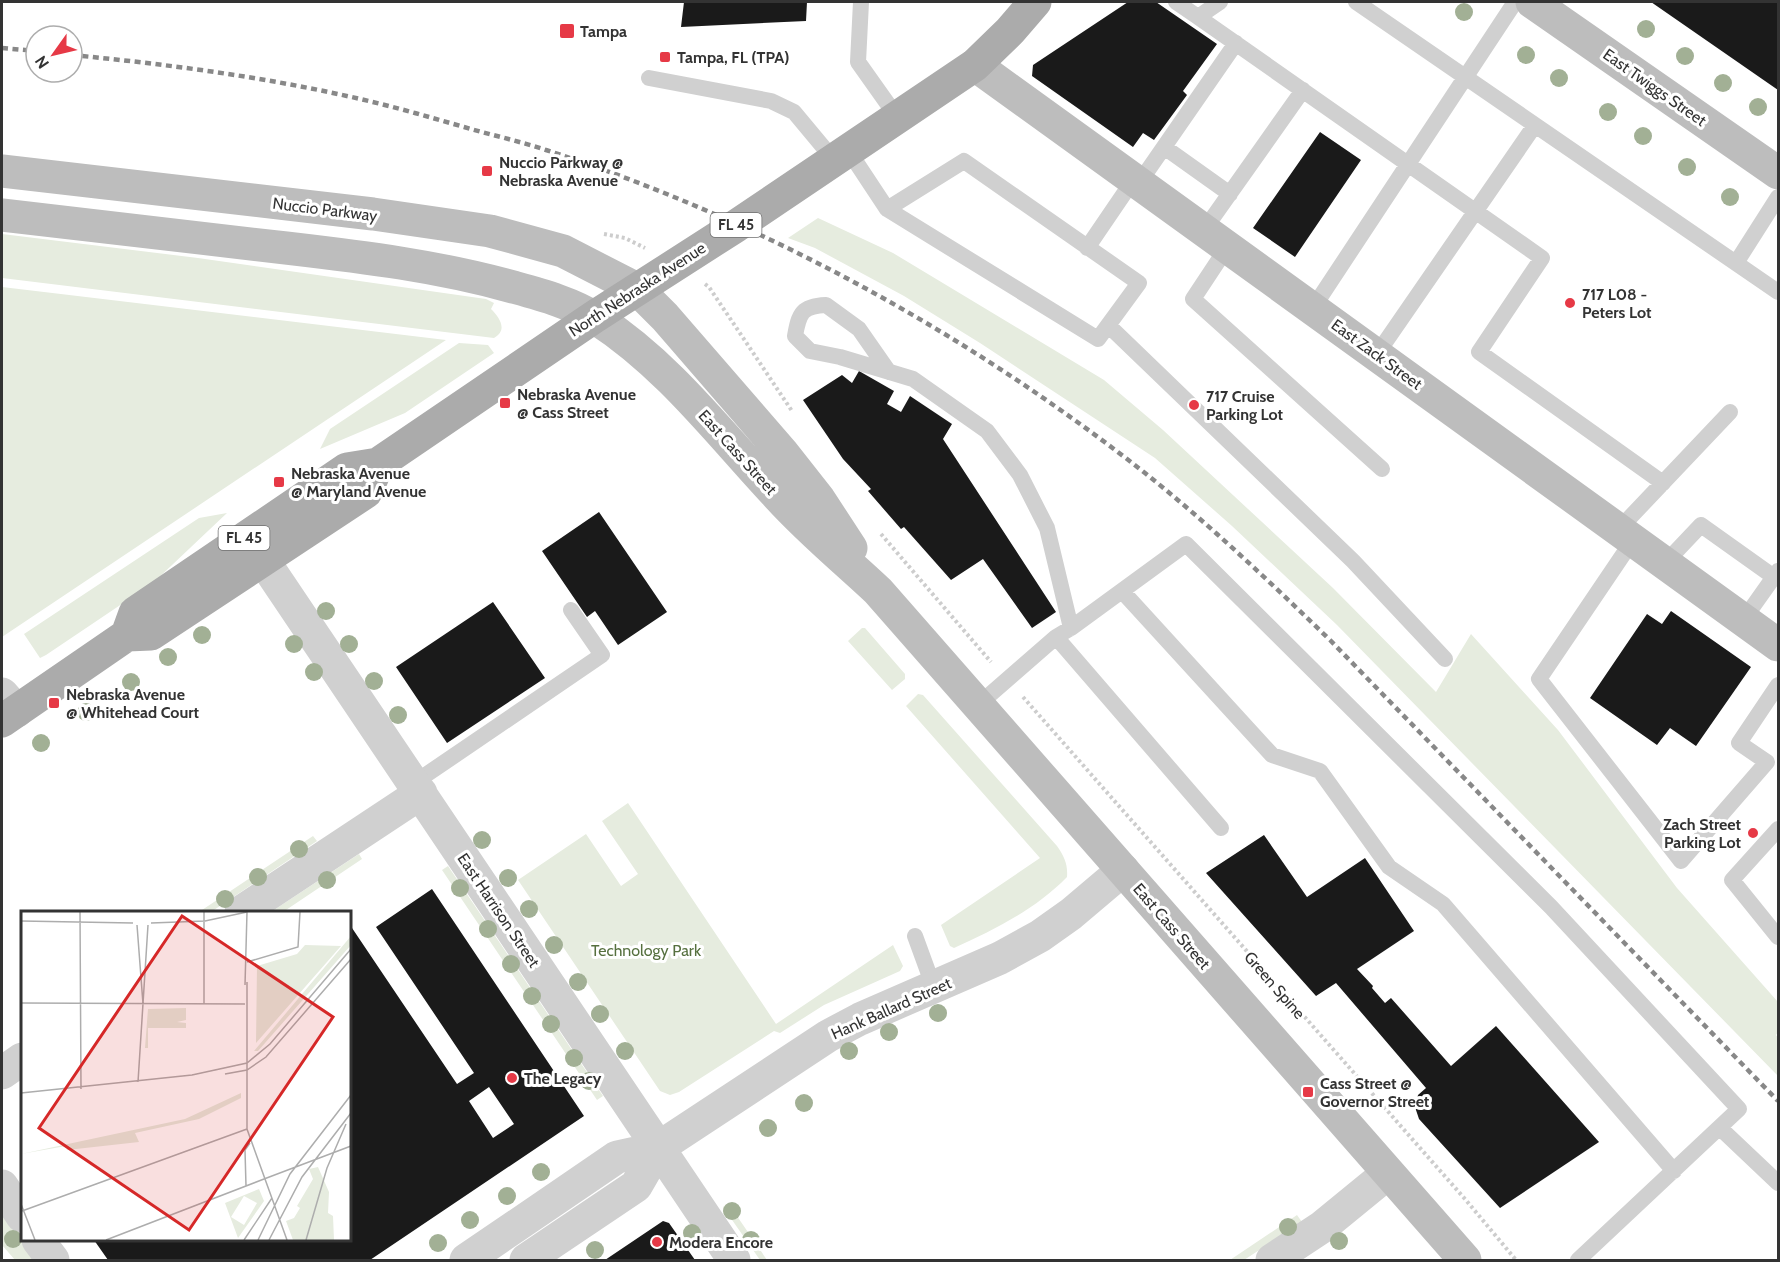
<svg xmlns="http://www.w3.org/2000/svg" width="1780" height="1262" font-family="Cabin,sans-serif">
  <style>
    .green { fill: #e6ecdf }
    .building { fill: #1a1a1a; fill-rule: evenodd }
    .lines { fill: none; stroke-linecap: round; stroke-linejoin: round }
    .path { stroke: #cdcdcd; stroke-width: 4; stroke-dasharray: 3 3; stroke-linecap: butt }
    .lane { stroke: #d0d0d0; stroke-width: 16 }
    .street { stroke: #d0d0d0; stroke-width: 33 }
    .secondary { stroke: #bdbdbd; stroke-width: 33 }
    .primary { stroke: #ababab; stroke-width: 33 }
    .rail { stroke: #888; stroke-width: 4.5; stroke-dasharray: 6 4.5; stroke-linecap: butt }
    .tree { fill: #a2b095 }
    .poi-dot { fill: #e63946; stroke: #fff; stroke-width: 2 }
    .labels { text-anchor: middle; stroke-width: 6; stroke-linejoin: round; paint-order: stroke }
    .shield { fill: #fff; stroke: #707070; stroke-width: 1.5 }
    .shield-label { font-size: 15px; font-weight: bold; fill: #333 }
    .poi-label { font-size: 16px; font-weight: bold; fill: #333; stroke: #fff; text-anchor: start }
    .street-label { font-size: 16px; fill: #333; stroke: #fff }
    .park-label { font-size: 16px; fill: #56703f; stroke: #fff }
    .inset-road { fill: none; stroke: #adadad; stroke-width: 1.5 }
    .view { fill: #d62828; fill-opacity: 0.15; stroke: #d62828; stroke-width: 3 }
    .inset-edge { fill: none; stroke: #333; stroke-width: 3 }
  </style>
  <rect width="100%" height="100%" fill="#fff"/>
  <path class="green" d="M818,218l75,35 211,127 59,50 170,158 103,104 35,-58 87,96 119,158 101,114v30l-2,3 2,3v38l-441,-451 -105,-99 -77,-68 -175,-115 -76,-47 -89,-48 -27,-10z
    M2,234l196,24 288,41 8,4 -3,6c9,9 17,21 3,29l-492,-60z
    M2,287l444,53 -444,297z
    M459,343l29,2 6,8 -89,60 -85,36 10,-20z
    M227,513l-74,70 -107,72 -6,3 -16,-24 175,-116z
    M862,628h3l40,46v5l-13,11 -44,-49z
    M918,694l5,1 134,151c7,10 11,18 10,31 -31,32 -73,53 -113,71l-4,-2 -9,-21 99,-67 -134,-152z
    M628,803l148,221 117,-79 10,21 -3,5 -76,34 -44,28 -6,-2 -95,61 -9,3 -10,-4 -142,-211 68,-46 35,52 17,-12 -36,-53z
    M313,836l4,5 -106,71h-12z
    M359,854l3,5 -79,53h-12z
    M448,866l155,230 -6,4 -155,-230z
    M2,1203l20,30v7l19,20h-26l-13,-15z
    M728,1203l39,57h-7l-37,-53z
    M1297,1215l5,7 -58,38h-14z"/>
  <path class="building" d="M684,2h123l-1,19 -125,6z
    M1128,2h28l61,42 -34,47 4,4 -33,45 -11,-7 -10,14 -101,-71 1,-11z
    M1651,2h127v88z
    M1320,132l41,28 -66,97 -42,-29z
    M859,371l35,20 -7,13 14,8 9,-16 42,28 -9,15 113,173 -24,16 -49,-69 -32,21 -47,-53 -3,2 -33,-38 3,-2 -28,-30 -40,-59 39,-25 10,8z
    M599,512l68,100 -49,33 -23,-34 -8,6 -45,-66z
    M493,602l52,76 -98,65 -51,-76z
    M1671,611l80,56 -55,79 -26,-18 -13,17 -67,-47 57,-84 15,10z
    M1264,835l43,62 58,-39 49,73 -57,38 16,17 -1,2 13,15 6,-5 60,68 45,-40 103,116 -99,66 -81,-89 -4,-12 3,-12 8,-7 -90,-105 -20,13 -110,-123z
    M432,889l152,227 -214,144h-262l-14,-20h256v-315l107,159 17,-11 -98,-146zM489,1087l25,37 -21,14 -24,-37z
    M663,1221l6,2 26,37h-90z"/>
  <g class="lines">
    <path class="path" d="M604,234l21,4 20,10
      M705,284l4,3 83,124
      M881,534l110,128
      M1023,697l442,502 51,61"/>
    <path class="lane" d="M861,2l-3,60 39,55
      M1176,2l22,15 22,-15
      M1356,2l422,290
      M1198,17l344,241 -63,94 184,131
      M649,78l122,23 23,11 40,48
      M1164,147l66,47
      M848,150l39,59
      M964,161l175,122 -41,56 -211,-130z
      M1139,183l97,-140
      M1204,230l99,-140
      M1228,246l-35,53 189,170
      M1087,248l47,-69
      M1736,263l42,-66
      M1313,308l202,-306
      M1109,326l244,235 92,98
      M1377,354l158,-229
      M889,372l-30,-43 -33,-24c-24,1 -27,8 -31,31l15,15 30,6 73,22 74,52 33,44 27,53 24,100 -15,9 -78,68
      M1619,529l111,-117
      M1633,540l-94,139 142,182 86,-99 -28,-19 39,-58
      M1665,563l36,-38 73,52
      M1122,591l150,164 48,16 69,96 54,37 231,267
      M1744,619l34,-48
      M1071,628l115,-84 365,363 188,202 -161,151
      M1056,637l165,191
      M414,783l188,-128 -31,-45
      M1778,829l-46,51 46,57
      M915,936l19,52
      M1720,1128l58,55"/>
    <path class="street" d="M263,560l471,700
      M2,694l15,17
      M241,912l180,-119
      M2,1073l20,-14
      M2,1186l20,30
      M38,1240l15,20
      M466,1260l151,-103 41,-9 170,-112 32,-17 140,-61 40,-22 31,-22 52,-44
      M526,1260l110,-74 22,-38
      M1272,1260l50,-33 66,-54"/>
    <path class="secondary" d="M1532,2l246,171
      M975,65l803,580
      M2,171l371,43 117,17 73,20 74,38 28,28 117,135 37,47 32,49
      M2,215c94,11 189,22 284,33 77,9 152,18 227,39 29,8 59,16 84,32 71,46 122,114 179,175 31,35 68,65 102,97l587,669"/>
    <path class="primary" d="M127,635l8,-22 212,-144 31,-5 216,-147 142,-91 239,-161 35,-34 25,-29
      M2,721l125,-86 24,-1 215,-142 12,-28"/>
    <path class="rail" d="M2,48l34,3
      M72,55c103,10 208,24 309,49 28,7 55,15 83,23 27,8 55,14 82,23 216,70 421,183 599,323 65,52 125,109 185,167l448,461"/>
  </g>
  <g class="tree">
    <circle cx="1464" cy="12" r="9"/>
    <circle cx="1646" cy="29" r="9"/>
    <circle cx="1526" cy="55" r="9"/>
    <circle cx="1685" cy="56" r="9"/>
    <circle cx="1559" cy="78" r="9"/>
    <circle cx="1723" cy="83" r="9"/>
    <circle cx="1758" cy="107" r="9"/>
    <circle cx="1608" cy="112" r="9"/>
    <circle cx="1643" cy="136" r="9"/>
    <circle cx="1687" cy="167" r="9"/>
    <circle cx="1730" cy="197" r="9"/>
    <circle cx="326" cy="611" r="9"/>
    <circle cx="202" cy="635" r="9"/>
    <circle cx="294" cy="644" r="9"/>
    <circle cx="349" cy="644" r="9"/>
    <circle cx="168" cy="657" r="9"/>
    <circle cx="314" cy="672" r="9"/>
    <circle cx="374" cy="681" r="9"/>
    <circle cx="131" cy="682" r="9"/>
    <circle cx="86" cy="712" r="9"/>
    <circle cx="398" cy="715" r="9"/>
    <circle cx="41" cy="743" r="9"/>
    <circle cx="482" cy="840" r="9"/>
    <circle cx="299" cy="849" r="9"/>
    <circle cx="258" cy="877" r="9"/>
    <circle cx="508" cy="878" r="9"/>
    <circle cx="327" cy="880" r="9"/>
    <circle cx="460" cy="888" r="9"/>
    <circle cx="225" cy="899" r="9"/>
    <circle cx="529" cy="909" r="9"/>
    <circle cx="488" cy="929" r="9"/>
    <circle cx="554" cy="945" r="9"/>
    <circle cx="511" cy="964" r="9"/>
    <circle cx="578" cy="982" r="9"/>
    <circle cx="532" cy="996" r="9"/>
    <circle cx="938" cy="1013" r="9"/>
    <circle cx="600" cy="1014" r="9"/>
    <circle cx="551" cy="1024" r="9"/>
    <circle cx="889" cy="1032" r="9"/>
    <circle cx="625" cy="1051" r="9"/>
    <circle cx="849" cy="1051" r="9"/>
    <circle cx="574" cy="1058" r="9"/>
    <circle cx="589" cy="1081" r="9"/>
    <circle cx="804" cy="1103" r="9"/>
    <circle cx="768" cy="1128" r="9"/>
    <circle cx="541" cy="1172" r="9"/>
    <circle cx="507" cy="1196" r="9"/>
    <circle cx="732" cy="1211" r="9"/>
    <circle cx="470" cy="1220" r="9"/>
    <circle cx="1288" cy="1227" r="9"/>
    <circle cx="692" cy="1233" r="9"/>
    <circle cx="13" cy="1239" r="9"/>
    <circle cx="751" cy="1240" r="9"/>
    <circle cx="1339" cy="1241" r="9"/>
    <circle cx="438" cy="1243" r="9"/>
    <circle cx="595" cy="1250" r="9"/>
  </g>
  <g class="poi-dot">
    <rect x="559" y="23" width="16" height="16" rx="3"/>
    <rect x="659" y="51" width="12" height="12" rx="3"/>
    <rect x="481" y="165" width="12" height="12" rx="3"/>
    <circle cx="1570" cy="303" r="6"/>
    <rect x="499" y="397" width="12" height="12" rx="3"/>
    <circle cx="1194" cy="405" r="6"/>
    <rect x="273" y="476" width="12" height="12" rx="3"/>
    <rect x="48" y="697" width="12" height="12" rx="3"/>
    <circle cx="1753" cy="833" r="6"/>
    <circle cx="512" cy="1078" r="6"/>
    <rect x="1302" y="1086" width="12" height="12" rx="3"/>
    <circle cx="657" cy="1242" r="6"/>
  </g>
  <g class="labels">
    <g class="shield">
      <rect x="710.5" y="213" width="51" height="24" rx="4.5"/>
      <rect x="218.5" y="526" width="51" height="24" rx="4.5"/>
    </g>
    <g class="shield-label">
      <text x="736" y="230">FL 45</text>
      <text x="244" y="543">FL 45</text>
    </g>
    <g class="poi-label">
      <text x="580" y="37">Tampa</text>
      <text x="677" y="63">Tampa, FL (TPA)</text>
      <text x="499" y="168">Nuccio Parkway @<tspan x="499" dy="18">Nebraska Avenue</tspan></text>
      <text x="1582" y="300">717 L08 -<tspan x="1582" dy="18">Peters Lot</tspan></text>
      <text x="517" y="400">Nebraska Avenue<tspan x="517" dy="18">@ Cass Street</tspan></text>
      <text x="1206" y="402">717 Cruise<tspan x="1206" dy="18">Parking Lot</tspan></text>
      <text x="291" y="479">Nebraska Avenue<tspan x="291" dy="18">@ Maryland Avenue</tspan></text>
      <text x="66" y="700">Nebraska Avenue<tspan x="66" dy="18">@ Whitehead Court</tspan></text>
      <text x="1741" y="830" text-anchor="end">Zach Street<tspan x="1741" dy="18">Parking Lot</tspan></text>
      <text x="524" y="1084">The Legacy</text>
      <text x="1320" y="1089">Cass Street @<tspan x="1320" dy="18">Governor Street</tspan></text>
      <text x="669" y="1248">Modera Encore</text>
    </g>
    <g class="street-label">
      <text transform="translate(1655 87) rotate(35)" y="6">East Twiggs Street</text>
      <text transform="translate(325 209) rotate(7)" y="6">Nuccio Parkway</text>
      <text transform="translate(637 289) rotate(-33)" y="6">North Nebraska Avenue</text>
      <text transform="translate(1377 354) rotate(36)" y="6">East Zack Street</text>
      <text transform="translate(738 452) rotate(48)" y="6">East Cass Street</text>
      <text transform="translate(499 910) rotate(56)" y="6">East Harrison Street</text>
      <text transform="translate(1172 926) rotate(49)" y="6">East Cass Street</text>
      <text transform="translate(1275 985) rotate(49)" y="6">Green Spine</text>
      <text transform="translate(891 1008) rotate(-24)" y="6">Hank Ballard Street</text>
    </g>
    <g class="park-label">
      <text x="646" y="956">Technology Park</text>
    </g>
  </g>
  <g transform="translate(21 911)">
    <rect width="330" height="330" fill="#fff"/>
    <path d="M330,25v9l-93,106h-4zM284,34l36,1 -85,97 1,-77 40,-12zM165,97v12l-9,2 9,1v5h-38v20h-3l3,-39zM220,182v5l-42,21 -64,14 4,9 -72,8 -1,-4 -45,8 164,-35zM297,256l11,25 -1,21 5,3 1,24h-41l-7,-19 8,-3 6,-10 -3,-2 16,-27 -4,-10zM238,278l5,12 -26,37 -13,-35zM223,285l13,7 -13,22 -13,-8z" fill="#e6ecdf" fill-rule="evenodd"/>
    <path class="inset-road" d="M59,1l1,177M0,10l112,2M130,12l54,-2 42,-9M116,14l6,79M226,51l51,-15 2,-35M226,71v147l40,111M224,74l2,-73M0,92l224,1M183,93v-92M204,163l22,-4 19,-13 85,-98M117,171l10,-157M0,182l171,-18 55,-12 23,-19 81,-95M243,268l87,-33M225,275l-1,-36 5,-7M0,293l14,36M1,300l225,-82M85,329l158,-61M223,329l28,-42M237,329l32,-66 61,-79M248,329l33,-63 49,-64M285,329l21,-72 19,-44"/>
    <path class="view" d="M161,5l151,101 -144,213 -150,-102z"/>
    <rect width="330" height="330" class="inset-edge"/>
  </g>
  <rect width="1780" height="1262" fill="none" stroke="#333333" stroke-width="6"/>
  <g transform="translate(54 54) rotate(236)"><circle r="28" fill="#ffffff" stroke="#adadad" stroke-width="1.5"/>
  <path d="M0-4.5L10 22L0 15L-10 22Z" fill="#e63946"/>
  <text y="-9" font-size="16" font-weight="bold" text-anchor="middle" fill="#333333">N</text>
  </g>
</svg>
